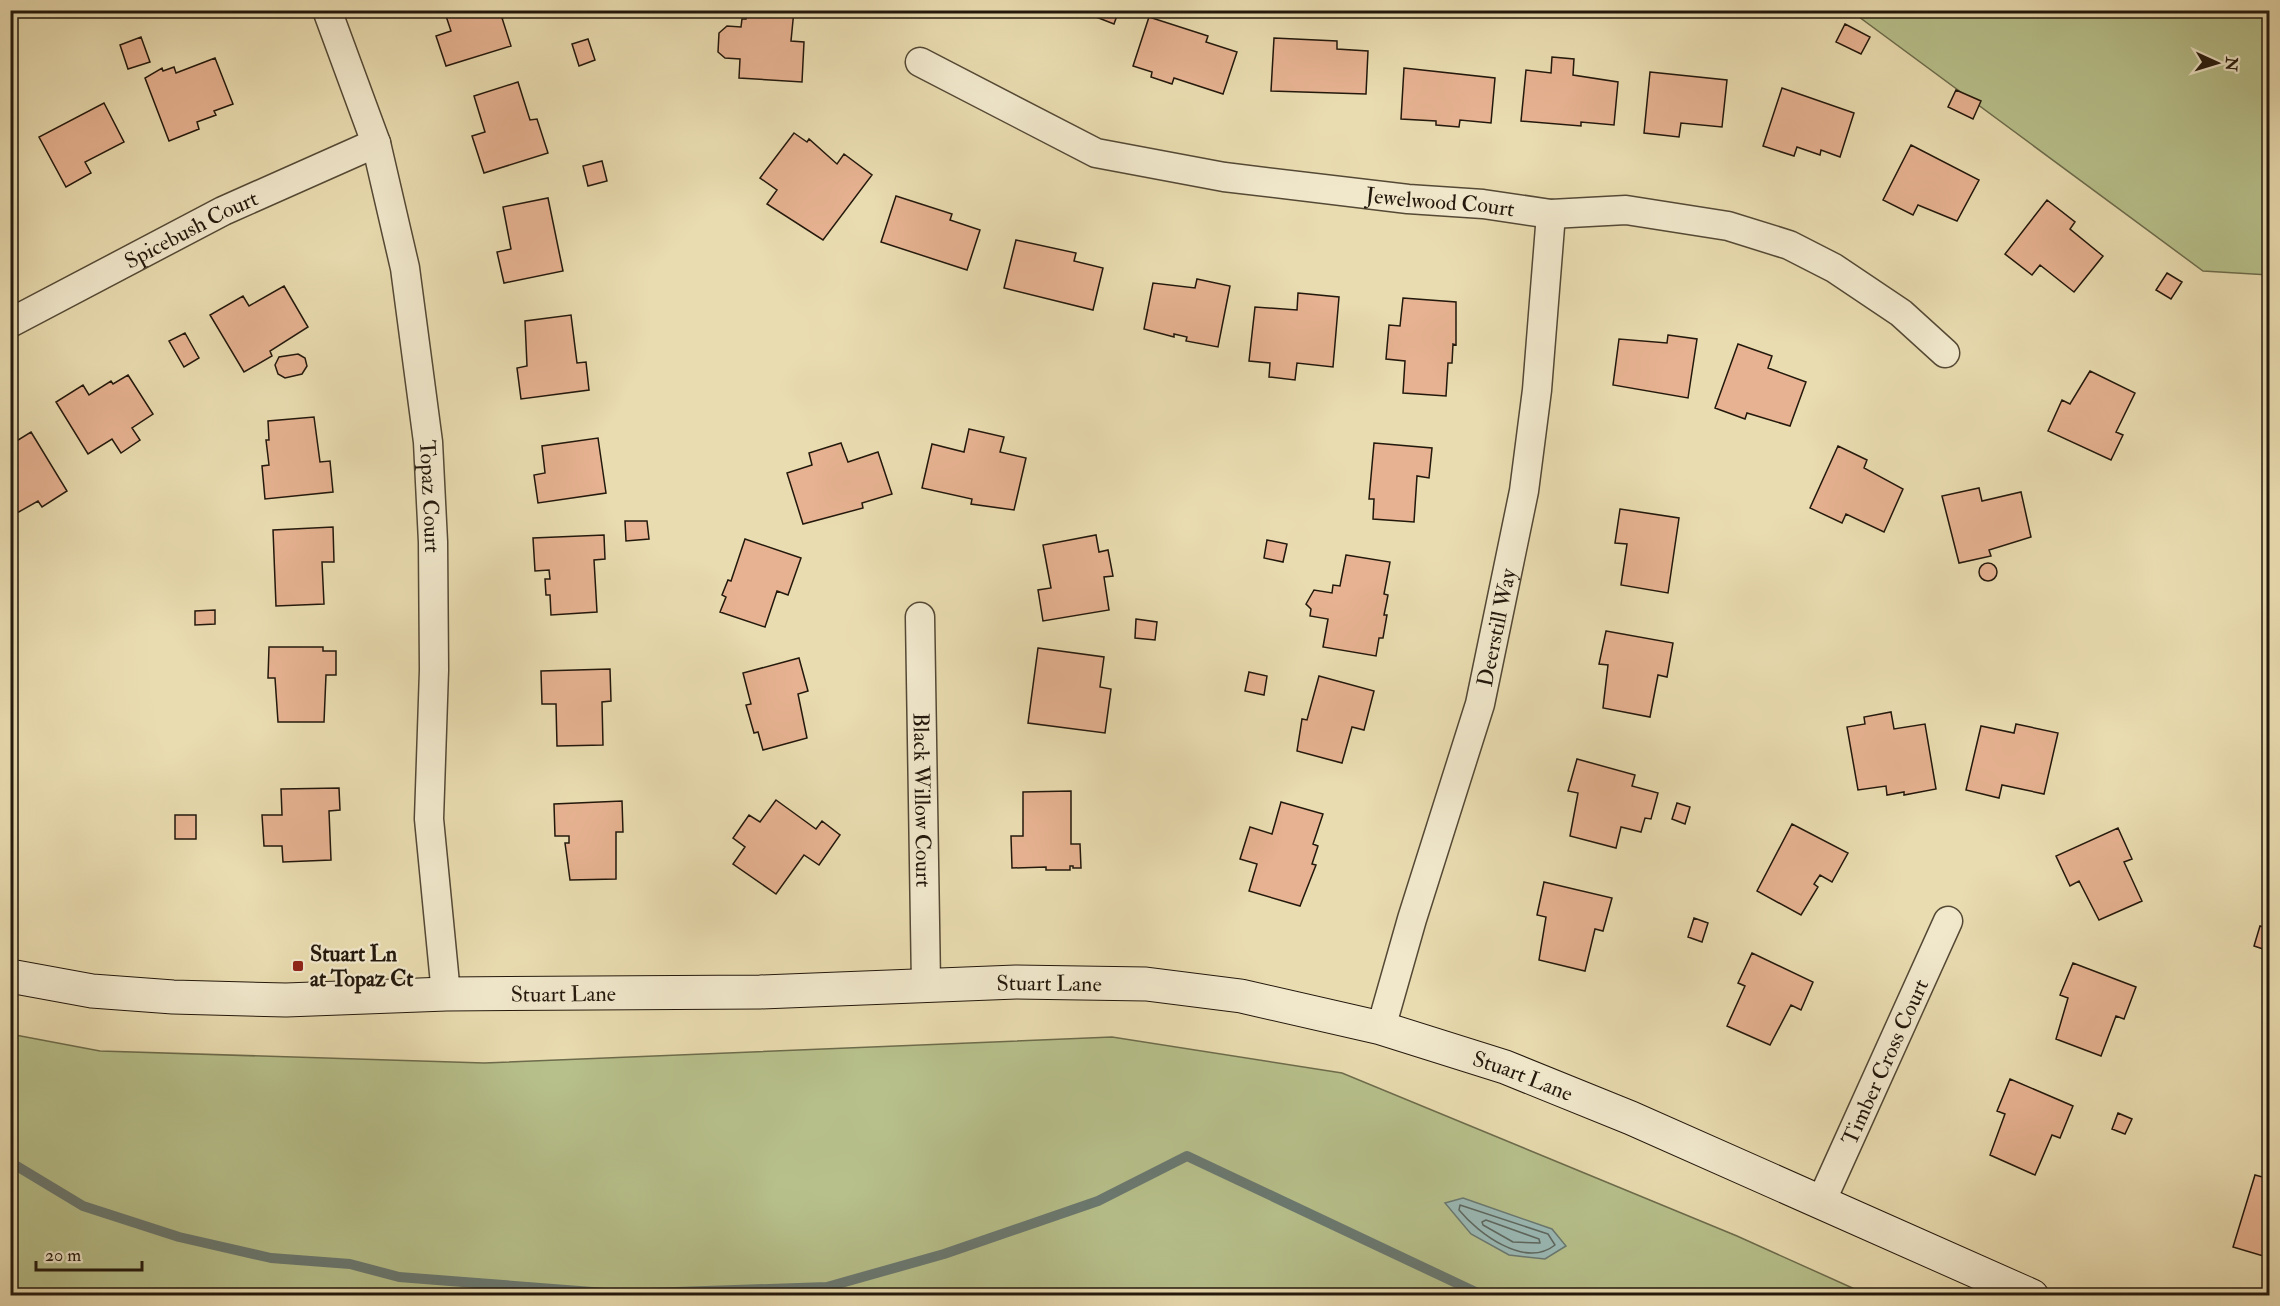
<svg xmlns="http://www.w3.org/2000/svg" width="2280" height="1306" font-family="'IM FELL Double Pica',serif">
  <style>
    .green { fill: #b7c08b; stroke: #6d6c4c; stroke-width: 1.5 }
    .water { fill: #9ab9b5; stroke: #6a7971; stroke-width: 1.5 }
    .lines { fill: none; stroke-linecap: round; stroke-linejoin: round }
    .shore { stroke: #5e6860; stroke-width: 1.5 }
    .stream { stroke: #6a7971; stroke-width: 10 }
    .building { fill: #e6b291; stroke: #23180c; stroke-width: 1.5 }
    .street-casing { stroke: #544935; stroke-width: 31 }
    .secondary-casing { stroke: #23180c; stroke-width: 35 }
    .street { stroke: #f1e8cc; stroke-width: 28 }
    .secondary { stroke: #f1e8cc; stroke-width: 33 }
    .poi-dot { fill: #8f2418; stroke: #f1e8cc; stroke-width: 2 }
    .labels { text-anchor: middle; stroke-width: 4.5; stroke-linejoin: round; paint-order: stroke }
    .street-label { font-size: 22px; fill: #23180c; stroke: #f1e8cc }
    .poi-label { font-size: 22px; font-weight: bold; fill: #23180c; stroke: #f1e8cc; text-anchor: start }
  </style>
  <rect width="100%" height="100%" fill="#e9dcb0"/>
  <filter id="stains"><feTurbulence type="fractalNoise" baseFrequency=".00333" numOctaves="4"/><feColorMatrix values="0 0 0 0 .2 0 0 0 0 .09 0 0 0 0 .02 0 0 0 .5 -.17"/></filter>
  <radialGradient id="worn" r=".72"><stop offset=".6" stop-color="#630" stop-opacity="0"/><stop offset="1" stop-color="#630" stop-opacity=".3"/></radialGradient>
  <path class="green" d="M1851,11h418v264l-66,-4z
    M10,1034l90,17 384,12 628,-26 230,36 395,163 131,59h-1857z"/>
  <path class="water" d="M1463,1198l89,31 14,17 -21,13 -36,-4 -38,-21 -26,-31z"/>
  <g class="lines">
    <path class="shore" d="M1460,1205l88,29 7,11c-30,24 -77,-12 -96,-35z
      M1486,1220l53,19 1,4 -27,-1 -30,-17 -1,-3z"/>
    <path class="stream" d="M10,1162l73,44 96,31 92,21 79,6 49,13 219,17 209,-7 117,-33 154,-53 89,-45 297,140"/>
  </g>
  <path class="building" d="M444,10h68l1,4 -11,4 9,28 -65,20 -10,-30 15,-5z
    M747,10h47l-3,31 13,1 -2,40 -63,-4 1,-19 -15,-1 -7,-6 1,-19 8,-7 14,1 1,-8h4z
    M1078,10h41l-5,14z
    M1149,17l59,19 -2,6 31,10 -14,42 -49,-16 -2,6 -21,-7 1,-5 -19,-6z
    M1845,24l25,13 -9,17 -25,-12z
    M141,37l9,25 -22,7 -8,-24z
    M1274,38l63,3v8l31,2 -2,43 -95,-3z
    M588,39l7,21 -16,6 -7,-22z
    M1552,57l22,2 -1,16 45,7 -4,43 -33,-3v4l-60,-5 5,-51 25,3z
    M215,58l18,46 -19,7 2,4 -19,7 2,7 -30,12 -24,-63 17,-10 1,3 11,-4 2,6z
    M1404,68l91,10 -4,45 -31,-3 -1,7 -23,-2v-4l-35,-2z
    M1650,72l77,8 -5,47 -41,-4 -2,14 -35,-4z
    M518,82l12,38 7,-1 11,34 -64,20 -12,-37 13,-4 -11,-36z
    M1782,88l72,25 -14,44 -19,-7 -1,5 -23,-8 -3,9 -31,-10z
    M1956,90l25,11 -8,18 -25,-12z
    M104,103l20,39 -39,20 6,11 -25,14 -27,-50z
    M794,133l13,9 2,-3 28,25 7,-10 28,21 -49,65 -56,-36 10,-14 -17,-12z
    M1911,145l68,35 -22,41 -39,-16 -5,10 -30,-15z
    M602,161l5,20 -19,5 -5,-20z
    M896,196l56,18 -2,6 30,10 -13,40 -86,-28z
    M548,198l15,73 -59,12 -7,-31 14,-3 -8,-42z
    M2047,200l28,22 -5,7 33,27 -29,36 -34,-27 -8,10 -27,-21z
    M1016,240l60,13 -2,8 29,7 -10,42 -89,-22z
    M2167,273l15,9 -11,17 -15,-9z
    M1197,279l33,7 -12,61 -32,-6 1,-4 -13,-3v3l-30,-8 9,-46 42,5z
    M284,286l24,41 -38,24 2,5 -28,16 -34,-57 33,-19 6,10z
    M1298,293l41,4 -6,70 -36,-4 -2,17 -26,-3 1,-14 -21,-2 6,-54 42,3z
    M1403,298l53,4v43l-3,-1 -1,19h-4l-2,33 -43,-3 2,-32 -19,-2 3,-34 11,1z
    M571,315l6,48 9,-1 3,28 -68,9 -4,-31 10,-2 -2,-45z
    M185,333l14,25 -15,9 -15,-26z
    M1668,335l29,4 -9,59 -75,-13 6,-46 48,4z
    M1738,344l34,12 -4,12 38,14 -16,44 -43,-13 -2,6 -30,-11z
    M298,354l7,4 2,8 -5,8 -17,4 -7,-4 -3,-9 4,-8z
    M2090,371l45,22 -19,39 7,3 -12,25 -63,-29 14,-31 8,4z
    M128,375l25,39 -21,14 8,12 -19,13 -9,-14 -24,15 -32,-52 27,-17 6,10 22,-14 2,3z
    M314,417l6,45 10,-1 3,31 -68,7 -3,-33 7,-1 -3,-25h3l-1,-19z
    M969,429l35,8 -4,15 26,6 -12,52 -43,-6 1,-5 -50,-11 10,-44 32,8z
    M31,432l36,59 -25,16 -4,-6 -28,16v-72z
    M598,438l8,55 -68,10 -4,-28 11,-2 -3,-27z
    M841,443l7,19 30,-10 14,42 -30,9 1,5 -60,16 -16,-51 25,-8 -3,-12z
    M1374,443l58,5 -3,30 -12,-2 -3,46 -41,-3 1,-20h-5z
    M1838,446l29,14 -3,8 39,21 -19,43 -38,-18 -4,9 -32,-15z
    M1979,488l3,13 39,-9 10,45 -42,13 2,6 -32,7 -17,-67z
    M1620,509l59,9 -11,75 -47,-8 6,-41 -12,-1z
    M625,521h22l2,18 -23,2z
    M333,527l1,35h-12l2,42 -48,2 -3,-76z
    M604,535l1,24 -11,1 3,52 -46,3 -1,-20h-4l-1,-16h5l-1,-9 -14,1 -2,-33z
    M1096,535l3,17 9,-2 5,26 -9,1 5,33 -66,11 -5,-31 13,-2 -8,-43z
    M745,539l56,19 -13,37 -11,-4 -12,36 -45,-15 6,-15 -4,-2 6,-15 3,1z
    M1267,540l20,4 -4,18 -19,-4z
    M1346,555l44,7 -6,32 4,1 -4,20h3l-4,23h-4l-3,18 -53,-9 5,-28 -18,-3 1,-7 -5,-5 8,-14 18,3 1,-8 7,1z
    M1979 572a9 9 0 1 1 18 0a9 9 0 1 1-18 0Z
    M215,610v14l-20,1v-14z
    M1136,619l21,3 -2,18 -20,-2z
    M1606,631l67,12 -6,34 -9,-2 -8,42 -47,-9 5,-43 -9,-1z
    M269,647h54v4h13v24h-10l-2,47h-46l-3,-44h-7z
    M1038,648l66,9 -4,30 11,2 -6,44 -77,-10z
    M799,658l9,33 -10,3 9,44 -44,12 -5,-18 -4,1 -8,-28 5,-1 -8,-31z
    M610,669l1,32 -9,1 1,43 -46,1 -1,-42h-14l-1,-33z
    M1249,672l18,4 -3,19 -19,-4z
    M1319,676l55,15 -10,39 -12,-3 -10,36 -45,-12 5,-32 5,1z
    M1891,712l3,17 31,-5 11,65 -32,6v-3l-17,3 -1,-9 -28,4 -11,-63 18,-3 -1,-7z
    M2016,724l42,9 -14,61 -42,-9 -3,13 -33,-8 15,-64 33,7z
    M1577,759l58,16 -3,11 26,7 -7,26 -6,-1 -4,14 -20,-5 -5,21 -46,-12 8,-43 -10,-2z
    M339,788l1,22 -11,1 2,49 -48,2 -1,-16h-18l-2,-31h20l-1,-26z
    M1071,791v53h9l1,24h-8v-2h-3v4h-24v-3l-34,1 -1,-32h12v-44z
    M776,800l40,29 6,-8 18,14 -21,30 -15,-10 -28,39 -43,-30 12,-17 -12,-9 16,-23 11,7z
    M622,801l1,31h-7v47l-46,1 -5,-37h4v-7h-14l-1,-32z
    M1281,802l42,12 -10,30 5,2 -6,18 4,1 -16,41 -51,-15 8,-27 -17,-5 10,-32 22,7z
    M1677,803l13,4 -5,17 -13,-5z
    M175,815h21v24h-21z
    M1792,824l56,29 -16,29 -12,-7 -6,9 4,3 -17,28 -44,-24z
    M2118,828l14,31 -8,3 18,39 -43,19 -20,-39 -9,5 -14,-30z
    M1544,882l68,16 -9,33 -8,-2 -10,42 -46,-11 7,-43 -9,-2z
    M1694,918l14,5 -6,19 -14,-5z
    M2260,926l10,3 -4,21 -12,-4z
    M1752,953l61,29 -12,28 -10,-5 -21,40 -43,-19 18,-40 -7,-3z
    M2073,963l63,24 -12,32 -8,-3 -15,40 -45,-17 12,-41 -8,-3z
    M2010,1079l63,27 -13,32 -8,-3 -17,40 -45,-20 15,-41 -8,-3z
    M2118,1113l14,6 -7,15 -13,-5z
    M2255,1175l15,4v79l-37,-11z"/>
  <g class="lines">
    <g class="street-casing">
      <g id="street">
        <path id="s1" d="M327,10l49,133 29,125 23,174 5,100 1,128 -5,149 17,175"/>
        <path id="s2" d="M920,62l176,91 128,24 184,22 75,5 68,10 75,-4 102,16 61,19 45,23 67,45 44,40"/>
        <path id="s3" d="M10,323l213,-112 153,-68"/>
        <path id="s4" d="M920,617l6,367"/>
        <path id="s5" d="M1381,1028l31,-109 68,-215 44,-213 13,-101 14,-176"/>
        <path id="s6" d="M1821,1202l127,-281"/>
      </g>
    </g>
    <g class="secondary-casing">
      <g id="secondary">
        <path id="s7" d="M10,976l82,15 81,6 113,3 160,-6 314,-2 256,-10 130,2 95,12 140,32 124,39 126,51 401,178"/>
      </g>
    </g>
    <use href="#street" class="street"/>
    <use href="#secondary" class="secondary"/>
  </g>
  <rect class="poi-dot" x="292" y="960" width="12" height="12" rx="3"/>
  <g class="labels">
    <g class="street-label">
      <text dy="8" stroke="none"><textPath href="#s2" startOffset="546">Jewelwood Court</textPath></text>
      <text dy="8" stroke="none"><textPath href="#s3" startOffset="204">Spicebush Court</textPath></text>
      <text dy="8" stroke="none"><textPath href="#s1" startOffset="500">Topaz Court</textPath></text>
      <text dy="8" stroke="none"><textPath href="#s5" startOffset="417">Deerstill Way</textPath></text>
      <text dy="8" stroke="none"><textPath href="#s4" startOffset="183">Black Willow Court</textPath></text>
      <text dy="8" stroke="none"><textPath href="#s7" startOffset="1041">Stuart Lane</textPath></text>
      <text dy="8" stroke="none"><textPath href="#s7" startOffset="555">Stuart Lane</textPath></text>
      <text dy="8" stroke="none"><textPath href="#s6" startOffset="154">Timber Cross Court</textPath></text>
      <text dy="8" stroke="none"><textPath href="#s7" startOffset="1527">Stuart Lane</textPath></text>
    </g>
    <g class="poi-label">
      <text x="310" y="961">Stuart Ln<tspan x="310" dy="25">at Topaz Ct</tspan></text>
    </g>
  </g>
  <rect width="2280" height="1306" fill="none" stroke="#e9dcb0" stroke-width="36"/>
  <rect x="12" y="12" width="2256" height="1282" fill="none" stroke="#23180c" stroke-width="3"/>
  <rect x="18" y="18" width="2244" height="1270" fill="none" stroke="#23180c" stroke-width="1.5"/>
  <g transform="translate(2217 63) rotate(94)" stroke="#f1e8cc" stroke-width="4.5" paint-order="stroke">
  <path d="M0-4.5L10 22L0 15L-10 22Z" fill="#23180c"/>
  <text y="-9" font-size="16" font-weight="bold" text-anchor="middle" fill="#23180c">N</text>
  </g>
  <path d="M36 1261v9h106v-9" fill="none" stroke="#23180c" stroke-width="3"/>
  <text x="45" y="1261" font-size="18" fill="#23180c" stroke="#f1e8cc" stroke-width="4.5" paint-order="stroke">20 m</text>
  <rect width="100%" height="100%" filter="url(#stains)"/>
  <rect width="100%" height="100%" fill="url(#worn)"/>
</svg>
